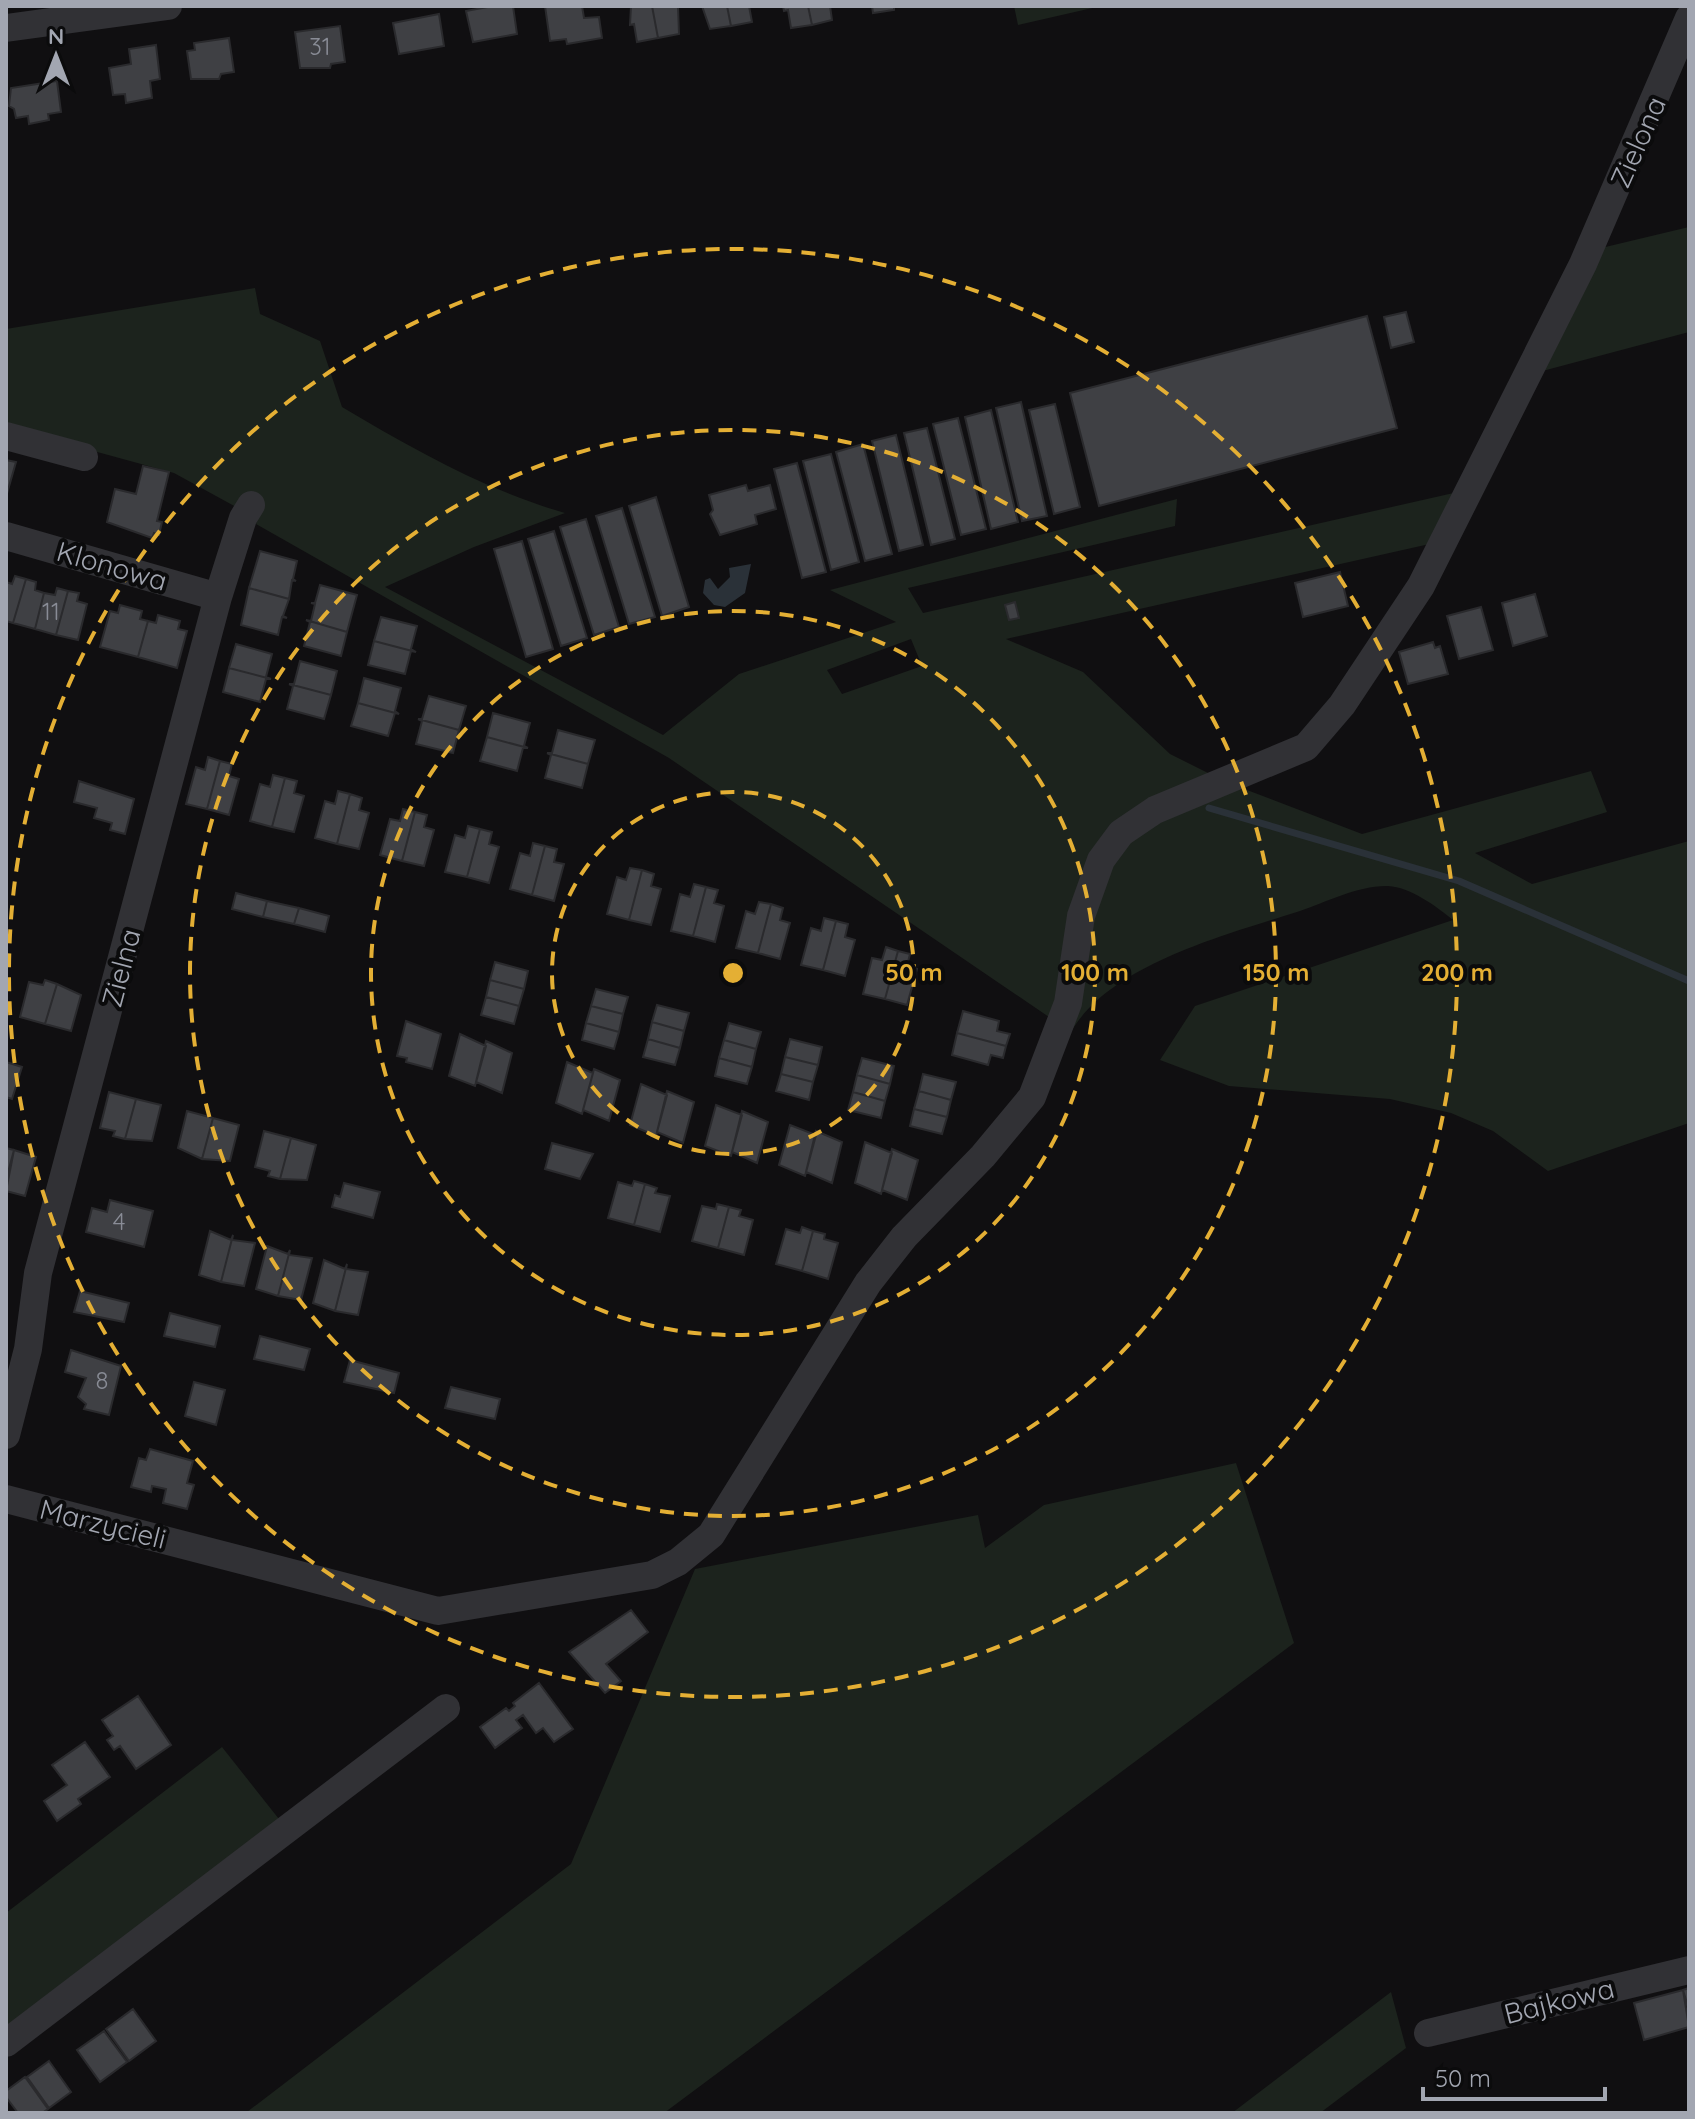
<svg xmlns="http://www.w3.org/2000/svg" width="1695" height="2119" font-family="Quicksand,sans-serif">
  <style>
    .green { fill: #1c231d; fill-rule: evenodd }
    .water { fill: #2a3138 }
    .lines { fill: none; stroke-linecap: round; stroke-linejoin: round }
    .stream { stroke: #2a3138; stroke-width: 7 }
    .building { fill: #3f4044; stroke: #2a2a2d; stroke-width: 2 }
    .minor { stroke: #313135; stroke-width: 28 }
    .ring { fill: none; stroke: #e4af34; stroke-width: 4; stroke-dasharray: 14 10 }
    .labels { text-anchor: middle; stroke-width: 8; stroke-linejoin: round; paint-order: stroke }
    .number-label { font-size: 24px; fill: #898c96 }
    .street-label { font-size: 28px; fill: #a2a6b1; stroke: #0b0b0c }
    .centre { fill: #e4af34; stroke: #0b0b0c; stroke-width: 4 }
    .ring-label { font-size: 24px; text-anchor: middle; font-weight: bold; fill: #e4af34; stroke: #0b0b0c; stroke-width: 8; stroke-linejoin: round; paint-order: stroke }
  </style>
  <rect width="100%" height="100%" fill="#100f11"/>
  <path class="green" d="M1014,6h87l-83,19z
    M1689,227v105l-154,41 62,-124z
    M255,288l5,26 60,27 22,66c71,42 143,83 223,106l-91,34 -89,40 278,148 76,-61 157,-52 -66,-32 347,-91 -2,27 -267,62 15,25 535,-121 -24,51 -428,96 77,33 87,82 56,28 136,52 229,-63 16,41 -132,41 57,31 157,-43v282l-141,48 -55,-40 -42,-18 -61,-14 -161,-13 -69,-26 35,-54 258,-86c-17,-14 -43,-33 -65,-34 -28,-1 -62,16 -88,25 -71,23 -190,53 -229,121l-402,-274 -413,-234 2,-5 -84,-46 -168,-46v-98zM911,639l11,27 -80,28 -15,-24z
    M1236,1463l58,180 -630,470 -417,-1 324,-248 124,-295 283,-54 7,33 59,-43z
    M222,1747l72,91 -288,215v-140z
    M1391,1992l15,56 -86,65h-88z"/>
  <path class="water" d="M751,564l-6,29 -20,14 -11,-2 -11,-12 2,-13 5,-2 8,11 12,-12 -1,-9z"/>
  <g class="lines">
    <path class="stream" d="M1209,808l250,73 230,100"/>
  </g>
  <path class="building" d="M493,6h20l4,28 -44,8 -7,-31z
    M545,6h37l2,12 15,-1 3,21 -35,6 -1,-5 -16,2z
    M631,6h21l6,32 -21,4 -3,-18 -4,1z
    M652,6h26l1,28 -21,4z
    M702,6h25l4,20 -21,3z
    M727,6h22l3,16 -21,4z
    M783,6h25l4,19 -21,3 -3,-18 -4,1z
    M808,6h22l2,14 -20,5z
    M872,6h22v4l-21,3z
    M439,14l5,32 -45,8 -6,-31z
    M340,26l5,36 -14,2 -1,4h-30l-5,-36z
    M229,38l5,34 -13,2 -2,5h-28l-4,-28 8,-1 -1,-7z
    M156,45l4,34 -10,2 2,17 -26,5 -1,-9 -12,1 -4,-27 22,-4 -2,-15z
    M57,81l4,31 -13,2 1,6 -20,4 -1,-8 -12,2 -2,-9 -5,-3 2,-18z
    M1406,312l8,30 -23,6 -7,-31z
    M1367,316l30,112 -298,78 -29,-113z
    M1021,402l26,114 -25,5 -26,-113z
    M1055,404l25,103 -26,7 -25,-104z
    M991,410l27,112 -27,7 -26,-112z
    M958,418l28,111 -25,6 -28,-111z
    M927,428l28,111 -24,6 -27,-112z
    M896,435l27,110 -24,6 -27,-110z
    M863,444l29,110 -27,7 -29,-109z
    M831,454l28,108 -28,8 -28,-109z
    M6,460l10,2 -10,35z
    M797,463l29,109 -24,6 -28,-109z
    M143,466l26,6 -12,49 5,1 -3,13 -5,-2 -2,5 -45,-16 8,-33 21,5z
    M746,485l2,6 22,-6 6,24 -21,6 2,9 -37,11 -10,-21 3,-4 -4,-15z
    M656,497l33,110 -27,9 -33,-110z
    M622,508l33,109 -26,7 -33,-108z
    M586,519l33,108 -25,8 -34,-108z
    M554,531l33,107 -26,8 -33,-107z
    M522,541l31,108 -27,8 -32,-108z
    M260,551l37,10 -4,18 3,2 -4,-1 -3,19 -40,-11z
    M1340,572l8,34 -45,11 -8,-34z
    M15,576l11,3 -13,44 -7,-2v-39l6,2z
    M26,579l10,3 -1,8 9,3 -9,36 -22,-6z
    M320,585l37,10 -10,37 -41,-12 5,1 4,-17 -4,-1h4z
    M57,588l11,3 -12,44 -21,-6 9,-36 11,2z
    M249,588l40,11 -6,17 4,2 -5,-1 -4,18 -37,-10z
    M68,591l11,2 -2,8 10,3 -9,36 -22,-5z
    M1535,594l12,42 -34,10 -11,-43z
    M1015,602l4,16 -10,2 -4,-15z
    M120,605l22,6 -2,8 8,2 -10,36 -38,-10 10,-36 8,2z
    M1481,607l12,43 -34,9 -12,-43z
    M158,615l22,6 -2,8 9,2 -10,37 -39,-11 10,-36 8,2z
    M381,617l36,9 -6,23 5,3 -42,-11z
    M306,620l41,12 -6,24 -37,-10 6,-24z
    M374,641l42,11 -5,-1 -6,23 -37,-9z
    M1433,642l2,6 5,-2 8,28 -40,10 -9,-32z
    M236,644l36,10 -6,23 5,2 -42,-11z
    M300,661l37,10 -6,24 -42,-11h5z
    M229,668l42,11h-5l-6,23 -37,-10z
    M364,678l37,10 -6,23 4,3 -41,-11z
    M289,684l42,11 -7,24 -37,-10 6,-23z
    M429,696l37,10 -7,24 -41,-11h4z
    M358,703l41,11 -4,-1 -7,23 -37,-10z
    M493,713l37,10 -6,23 4,2 -41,-11z
    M418,719l41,11 -6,23 -37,-9 6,-23z
    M558,730l37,10 -7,24 -41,-11h5z
    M487,737l41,11h-5l-6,23 -37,-10z
    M547,753l41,11 -6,24 -37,-10 6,-23z
    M208,757l12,4 -13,48 -21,-5 10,-37 9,3z
    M220,761l12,3 -3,12 10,3 -10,36 -22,-6z
    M273,775l12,3 -13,49 -22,-6 10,-37 10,3z
    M285,778l12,3 -3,12 10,3 -10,36 -22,-5z
    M79,781l55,18 -9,35 -15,-4 2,-7 -18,-5 3,-10 -23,-6z
    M338,791l12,3 -13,50 -22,-6 10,-37 10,3z
    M350,794l12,4 -3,12 10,3 -10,36 -22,-5z
    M403,809l12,3 -13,49 -22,-6 10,-36 10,2z
    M415,812l12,3 -3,12 10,3 -10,36 -22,-5z
    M468,826l12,3 -13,48 -22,-5 10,-37 10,3z
    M480,829l12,3 -3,12 10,3 -10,36 -22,-6z
    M533,843l12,3 -13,49 -22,-6 10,-36 10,3z
    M545,846l12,3 -3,13 10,2 -10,37 -22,-6z
    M630,868l12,2 -13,50 -22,-6 10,-37 9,3z
    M642,870l12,4 -3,12 10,3 -10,36 -22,-5z
    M694,884l12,3 -13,49 -22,-5 9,-37 10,3z
    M706,887l12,3 -4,13 10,3 -9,36 -22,-6z
    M236,893l31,8 -4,16 -31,-8z
    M267,901l32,7 -5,16 -31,-7z
    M759,902l12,2 -13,49 -22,-5 10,-37 9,3z
    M771,904l12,4 -3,12 10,3 -10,36 -22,-6z
    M299,908l30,8 -4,16 -31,-8z
    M824,918l12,3 -13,49 -22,-5 10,-37 10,3z
    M836,921l12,3 -3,13 10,3 -10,36 -22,-6z
    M886,947l12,4 -13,48 -22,-5 9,-36 10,2z
    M898,951l12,3 -3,12 10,3 -10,36 -22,-6z
    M495,962l33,9 -4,18 -34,-9z
    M45,980l12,4 -12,40 -25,-7 9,-35 14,3z
    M490,980l34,9 -5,17 -33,-9z
    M57,984l24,11 -10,36 -26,-7z
    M596,989l32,8 -5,17 -32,-8z
    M486,997l33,9 -5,18 -33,-9z
    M657,1005l32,8 -5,18 -32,-9z
    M591,1006l32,8 -4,18 -33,-9z
    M963,1011l36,10 -2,10 13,3 -4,12 -49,-13z
    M406,1021l35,13 -9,35 -26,-7 1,-4 -10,-2z
    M652,1022l32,9 -4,17 -32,-9z
    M586,1023l33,9 -5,17 -32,-9z
    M729,1023l32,9 -5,17 -32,-9z
    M957,1033l49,13 -3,12 -12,-3 -3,10 -36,-10z
    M460,1034l26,12 -11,40 -26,-10z
    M648,1039l32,9 -5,17 -32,-8z
    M790,1039l32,8 -4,18 -33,-8z
    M724,1040l32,9 -4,18 -33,-9z
    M486,1041l26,12 -10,40 -26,-11z
    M785,1057l33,8 -5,17 -32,-8z
    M719,1058l33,9 -5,17 -32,-8z
    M862,1058l32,8 -4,18 -33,-9z
    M6,1062l16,5 -10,32 -6,-2z
    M567,1062l26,11 -11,41 -26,-11z
    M594,1069l26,11 -11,41 -26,-11z
    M781,1074l32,8 -4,18 -33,-9z
    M923,1074l33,8 -5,18 -32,-9z
    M857,1075l33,9 -5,17 -32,-9z
    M641,1084l26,11 -11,41 -26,-11z
    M667,1091l27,11 -11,41 -26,-11z
    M919,1091l32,9 -4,17 -33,-8z
    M109,1092l27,7 -11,40 -12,-3 2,-5 -15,-3z
    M853,1092l32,9 -4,17 -33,-8z
    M136,1099l25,6 -9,36 -27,-2z
    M716,1105l26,10 -11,41 -26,-10z
    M914,1109l33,8 -5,17 -32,-8z
    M187,1111l26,7 -11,41 -24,-11z
    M742,1111l26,11 -11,41 -25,-11z
    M213,1118l26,7 -9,36 -28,-2z
    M790,1125l26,10 -11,41 -26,-11z
    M264,1131l27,7 -11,41 -12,-3 2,-5 -15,-4z
    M816,1131l26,11 -10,41 -26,-11z
    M291,1138l25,7 -9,35 -27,-1z
    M865,1142l27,11 -11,41 -26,-11z
    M552,1143l41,11 -13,25 -35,-10z
    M6,1148l8,2 -8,30z
    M892,1149l26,11 -11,40 -25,-10z
    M14,1150l22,7 -11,39 -19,-5z
    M634,1181l11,3 -11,41 -26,-7 10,-36 14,4z
    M344,1183l36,9 -7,26 -41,-11 3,-12 5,2z
    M645,1184l12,4 -2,5 15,3 -10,36 -26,-7z
    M110,1200l43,11 -9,36 -58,-15 6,-24 15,4z
    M717,1204l12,3 -11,41 -26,-7 10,-35 14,3z
    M729,1207l12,3 -2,6 14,4 -9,35 -26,-7z
    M802,1227l11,4 -11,40 -26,-7 10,-35 14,4z
    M210,1231l21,9 2,-5 -12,47 -22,-7z
    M813,1231l12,3 -1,5 14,4 -10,36 -26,-8z
    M233,1235l-1,5 23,3 -11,43 -23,-4z
    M267,1246l21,8 2,-4 -12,46 -22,-7z
    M290,1250l-1,5 23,3 -11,42 -23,-4z
    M324,1260l21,9 2,-5 -12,47 -22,-8z
    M347,1264l-1,5 22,3 -10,43 -23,-4z
    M80,1291l49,12 -5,19 -50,-10z
    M170,1313l50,13 -5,21 -51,-11z
    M260,1336l50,13 -6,21 -50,-11z
    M71,1350l50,16 -12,49 -25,-6 2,-5 -8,-7 8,-19 -21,-6z
    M350,1360l49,13 -5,20 -50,-11z
    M194,1382l31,8 -9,35 -31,-9z
    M451,1387l49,12 -5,20 -50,-11z
    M150,1449l43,12 -6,22 7,2 -7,24 -24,-6 3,-14 -14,-3 -1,6 -20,-5 8,-29 7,2z
    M631,1610l17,22 -42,32 15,17 -16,12 -36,-41z
    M539,1683l34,46 -19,13 -11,-14 -7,5 -13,-18 -7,5 6,8 -27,20 -15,-21 26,-19 3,3 6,-5 -2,-3z
    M138,1696l33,49 -35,24 -16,-23 -6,4 -7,-10 6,-4 -11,-16z
    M85,1742l25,35 -32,22 3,5 -24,17 -13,-20 23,-16 -15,-20z
    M1689,1988v22l-6,-20z
    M1683,1990l6,37 -45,13 -10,-37z
    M133,2009l23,32 -27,20 -23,-32z
    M104,2031l23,31 -27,20 -23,-32z
    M49,2061l22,31 -22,16 -22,-31z
    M25,2077l23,32 -6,4h-24l-12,-16v-6z"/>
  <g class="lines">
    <path class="minor" d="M6,28l162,-22
      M6,436l78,21
      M6,536l212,61
      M6,1435l22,-86 10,-76 180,-676 25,-79 8,-13
      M6,1499l432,112 214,-36 26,-13 33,-27 157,-252 36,-46 79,-81 49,-59 36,-94 13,-87 20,-56 20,-27 34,-23 151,-63 36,-42 79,-119 162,-322 106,-246
      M1428,2033l261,-63
      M6,2043l440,-335"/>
  </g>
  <g class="ring">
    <circle cx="733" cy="973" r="181"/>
    <circle cx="733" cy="973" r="362"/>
    <circle cx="733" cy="973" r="543"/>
    <circle cx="733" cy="973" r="724"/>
  </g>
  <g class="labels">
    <g class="number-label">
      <text x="320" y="55">31</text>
      <text x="51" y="620">11</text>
      <text x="119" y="1230">4</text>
      <text x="102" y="1389">8</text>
    </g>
    <g class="street-label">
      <text transform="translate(1638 142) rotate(-66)" y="10">Zielona</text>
      <text transform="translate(112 566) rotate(16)" y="10">Klonowa</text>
      <text transform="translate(121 968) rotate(-75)" y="10">Zielna</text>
      <text transform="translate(103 1524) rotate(14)" y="10">Marzycieli</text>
      <text transform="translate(1559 2001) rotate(-14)" y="10">Bajkowa</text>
    </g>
  </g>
  <circle cx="733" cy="973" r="12" class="centre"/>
  <g class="ring-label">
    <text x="914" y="981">50 m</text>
    <text x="1095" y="981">100 m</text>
    <text x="1276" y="981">150 m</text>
    <text x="1457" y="981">200 m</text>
  </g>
  <rect width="1695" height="2119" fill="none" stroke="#a2a6b1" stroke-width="16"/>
  <g transform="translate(56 56)" stroke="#0b0b0c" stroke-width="6" paint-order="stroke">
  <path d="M0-6L14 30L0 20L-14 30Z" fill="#a2a6b1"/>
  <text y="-12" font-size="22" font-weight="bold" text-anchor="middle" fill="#a2a6b1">N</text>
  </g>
  <path d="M1423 2087v12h182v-12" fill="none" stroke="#a2a6b1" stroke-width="4"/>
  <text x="1435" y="2087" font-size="24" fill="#a2a6b1" stroke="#0b0b0c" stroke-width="6" paint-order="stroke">50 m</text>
</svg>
